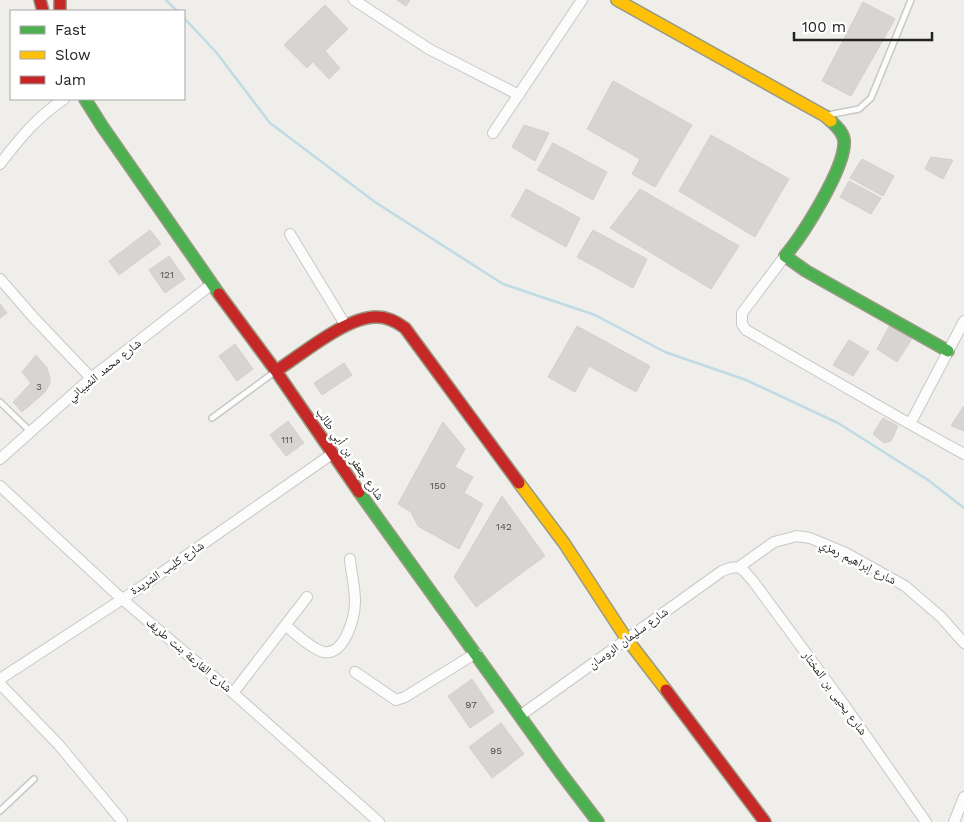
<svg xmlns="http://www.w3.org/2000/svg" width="964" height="822" font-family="'Work Sans','Noto Naskh Arabic',sans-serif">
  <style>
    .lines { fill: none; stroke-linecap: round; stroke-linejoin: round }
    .stream { stroke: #bfdbe3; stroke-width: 2.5 }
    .building { fill: #d7d4d2; stroke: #d3d0cc }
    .lane-casing { stroke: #c9c8c7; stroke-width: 8 }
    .street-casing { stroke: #c9c8c7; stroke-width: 12 }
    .fast-casing { stroke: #999a82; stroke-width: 14 }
    .slow-casing { stroke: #999a82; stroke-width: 14 }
    .jam-casing { stroke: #999a82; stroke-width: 14 }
    .lane { stroke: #fdfcfc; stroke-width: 5 }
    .street { stroke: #fdfcfc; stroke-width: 10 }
    .fast { stroke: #4caf50; stroke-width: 11 }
    .slow { stroke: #ffc107; stroke-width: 11 }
    .jam { stroke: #c62828; stroke-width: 11 }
    .labels { text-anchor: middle; stroke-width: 5; stroke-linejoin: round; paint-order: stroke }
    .number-label { font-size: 10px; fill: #4f4e4e }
    .street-label { font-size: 12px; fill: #222; stroke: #fff }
  </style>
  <rect width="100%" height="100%" fill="#f0eeeb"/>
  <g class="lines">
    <path class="stream" d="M166,0l11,11
      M184,18l32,34 54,71 105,79 128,82 92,31 70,37 81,28 92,43 90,57 36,28"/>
  </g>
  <path class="building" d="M397,0h13l-4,6z
    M863,2l32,17 -44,77 -29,-15z
    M325,5l23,24 -23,22 15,17 -11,11 -16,-17 -6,6 -23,-23z
    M613,81l79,44 -37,62 -23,-13 8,-15 -53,-30z
    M524,125l25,8 -14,28 -23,-14z
    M711,135l78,44 -34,58 -76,-46z
    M553,143l54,29 -14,28 -56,-30z
    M931,157l22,3 -10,19 -18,-10z
    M862,159l32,17 -11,20 -33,-18z
    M849,181l32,17 -10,16 -31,-17z
    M526,189l54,29 -14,29 -55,-31z
    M640,189l99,57 -28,43 -101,-61z
    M150,230l11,14 -42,31 -10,-14z
    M593,230l54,29 -14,29 -56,-31z
    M169,256l16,23 -20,14 -16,-23z
    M0,304l7,9 -7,5z
    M890,325l23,12 -16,25 -20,-13z
    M577,326l73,40 -14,26 -47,-26 -14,26 -27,-15z
    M849,340l20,12 -16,24 -20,-11z
    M235,344l18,25 -16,12 -18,-25z
    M36,355l11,13 3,10v5l-5,9 -23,20 -9,-10 18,-19 -9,-11z
    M344,363l8,12 -30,20 -8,-12z
    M963,407h1v24l-13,-5z
    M883,418l15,8 -7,15 -7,2 -11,-9z
    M288,421l16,22 -18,13 -16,-21z
    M443,422l22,27 -10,18 18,10 -9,16 19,11 -24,45 -41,-23 -7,-14 -13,-8z
    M502,496l43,60 -69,51 -22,-30z
    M472,679l22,33 -24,16 -22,-32z
    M501,723l23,31 -32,24 -23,-31z"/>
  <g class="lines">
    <g class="lane-casing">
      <path id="lane" d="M828,115l31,-6 12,-11 40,-98
        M0,402l31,30
        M212,418l64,-47
        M0,811l34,-32"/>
    </g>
    <g class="street-casing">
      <path id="street" d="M354,0l75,49 90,46
        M493,133l89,-133
        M0,164c20,-26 36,-46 64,-65
        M290,234l56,92
        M785,256l-43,57v11l4,6 164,94
        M0,279l34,39 57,60
        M964,321l-54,103 54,30
        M0,459l91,-81 121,-94
        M0,486l122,113 111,94 146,129
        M739,567l6,5 8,9 92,125 81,116
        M739,567l35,-25 23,-6 13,2 36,15 59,33 36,31 23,26
        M286,626c9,7 27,24 38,26 21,3 31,-35 31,-51 0,-14 -4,-29 -5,-42
        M355,672l41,28 9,-3 71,-44
        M0,679l144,-94 188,-131
        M0,684l59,61 63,76
        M233,693l74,-96
        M521,715l201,-144 8,-3 9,-1
        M954,822l10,-25"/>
    </g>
    <g class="fast-casing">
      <path id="fast" d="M85,99l17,27 117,168
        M831,121c5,5 12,11 13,19 3,26 -42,96 -59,116l21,15 142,80
        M359,492l201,280 38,50"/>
    </g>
    <g class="slow-casing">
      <path id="slow" d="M617,0l208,116 6,5
        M519,483l45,60 62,95 40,52"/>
    </g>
    <g class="jam-casing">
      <path id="jam" d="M40,0l3,11
        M60,0v11
        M219,294l57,77 83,121
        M276,371c25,-16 71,-55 101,-54 10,0 20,5 28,11l114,155
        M666,690l99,132"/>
    </g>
    <use href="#lane" class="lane"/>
    <use href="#street" class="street"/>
    <use href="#fast" class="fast"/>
    <use href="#slow" class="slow"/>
    <use href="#jam" class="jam"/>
  </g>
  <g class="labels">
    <g class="number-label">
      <text x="167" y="278">121</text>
      <text x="39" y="390">3</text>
      <text x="287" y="443">111</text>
      <text x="438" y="489">150</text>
      <text x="504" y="530">142</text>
      <text x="471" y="708">97</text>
      <text x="496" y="754">95</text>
    </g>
    <g class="street-label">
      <text transform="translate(104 370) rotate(-39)" y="4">شارع محمد الشيباني</text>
      <text transform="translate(350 454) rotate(55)" y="4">شارع جعفر بن أبي طالب</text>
      <text transform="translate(858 562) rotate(27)" y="4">شارع إبراهيم رمزي</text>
      <text transform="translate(167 568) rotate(-34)" y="4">شارع كليب الشريدة</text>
      <text transform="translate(628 638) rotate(-36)" y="4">شارع سليمان الروسان</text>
      <text transform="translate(189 655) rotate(40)" y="4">شارع الفارعة بنت طريف</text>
      <text transform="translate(835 693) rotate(54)" y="4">شارع يحيى بن المختار</text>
    </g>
  </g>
  <rect x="10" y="10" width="175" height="90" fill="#ffffff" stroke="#a7a7a7"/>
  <rect x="20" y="26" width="25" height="8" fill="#4caf50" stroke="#a7a7a7"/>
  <text x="55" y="35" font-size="15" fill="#222222">Fast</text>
  <rect x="20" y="51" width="25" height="8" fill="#ffc107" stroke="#a7a7a7"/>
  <text x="55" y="60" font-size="15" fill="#222222">Slow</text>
  <rect x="20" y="76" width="25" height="8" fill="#c62828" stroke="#a7a7a7"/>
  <text x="55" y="85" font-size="15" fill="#222222">Jam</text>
  <path d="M794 32v8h138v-8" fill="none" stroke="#222222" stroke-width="2.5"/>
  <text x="802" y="32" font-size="15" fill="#222222" stroke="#ffffff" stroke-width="4" paint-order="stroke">100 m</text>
</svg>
